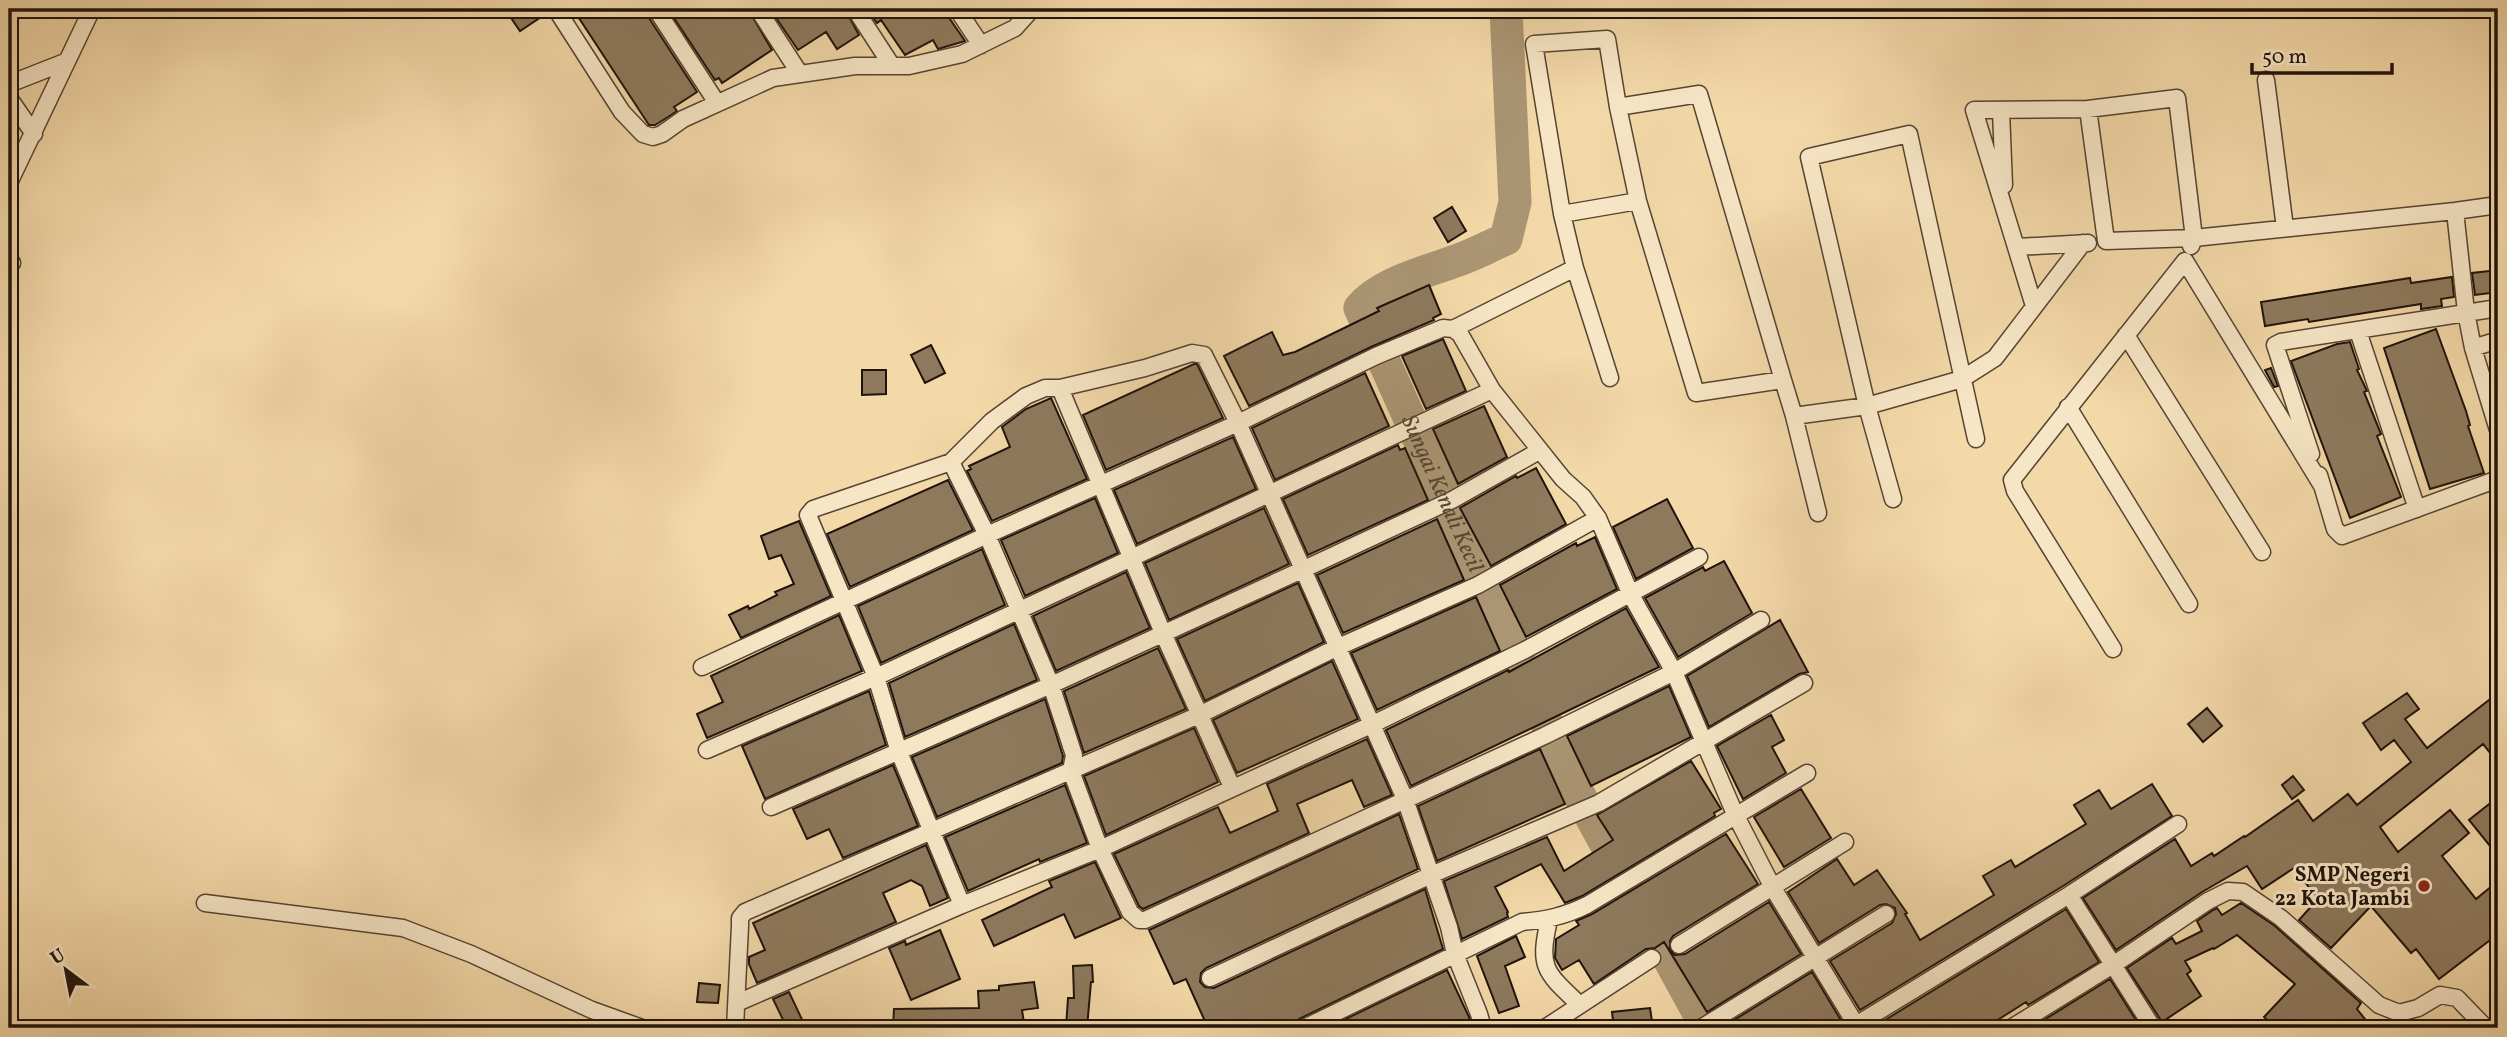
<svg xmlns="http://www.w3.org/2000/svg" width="2507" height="1037" font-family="Vollkorn,serif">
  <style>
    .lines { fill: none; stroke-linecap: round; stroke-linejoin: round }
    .river { stroke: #ab9573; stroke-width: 33 }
    .building { fill: #8e795d; stroke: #20130c; stroke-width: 2 }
    .street-casing { stroke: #543; stroke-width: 19 }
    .street { stroke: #f7e6c6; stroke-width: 16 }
    .poi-dot { fill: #8f2418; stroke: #f7e6c6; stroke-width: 2.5 }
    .labels { text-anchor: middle; stroke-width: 6; stroke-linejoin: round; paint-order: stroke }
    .poi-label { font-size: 21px; font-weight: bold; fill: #20130c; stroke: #f7e6c6; text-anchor: end }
    .water-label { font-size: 23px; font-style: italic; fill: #584735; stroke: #f7e6c6 }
  </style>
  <rect width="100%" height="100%" fill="#f3d8a8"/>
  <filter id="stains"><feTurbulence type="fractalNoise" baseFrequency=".00286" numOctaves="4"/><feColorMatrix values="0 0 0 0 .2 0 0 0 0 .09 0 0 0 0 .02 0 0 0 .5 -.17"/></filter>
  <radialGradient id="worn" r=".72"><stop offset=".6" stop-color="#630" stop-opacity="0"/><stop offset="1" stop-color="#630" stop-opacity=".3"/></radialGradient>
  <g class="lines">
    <path class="river" id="s1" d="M1506,9l9,193 -9,37c-12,5 -23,11 -35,16 -34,15 -87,24 -111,53l218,485 129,235"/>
  </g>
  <path class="building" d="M505,9h41l1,4 -27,18z
    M573,9h73l1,6 50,77 -23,15 3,4 -9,6 -13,8h-6z
    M668,9h80l24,41 -50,33 -3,-5 -4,2z
    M770,9h75l14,26 -22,14 -11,-17 -28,18z
    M867,9h76l22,32 -27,8 -5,-9 -28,15 -24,-35 -4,3z
    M1452,207l14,24 -18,11 -14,-24z
    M2498,270v22l-23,3 -3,-22z
    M2452,277l2,20 -13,2 1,7 -21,3v-5l-112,18 -1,-3 -43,7 -4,-24 149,-24 1,5z
    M1429,285l12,29 -8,4 1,2 -63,27 -122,59 -25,-50 48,-24 11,23 12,-3 84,-41 -2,-3z
    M2436,329l30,82 4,14 -2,1 16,47 -54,16 -46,-141z
    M1443,339l23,52 -40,18 -24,-53z
    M2350,342l9,27 -2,1 10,21 -3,1 17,42 -4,2 24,61 -51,21 -59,-157 46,-17z
    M931,345l14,28 -20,10 -14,-28z
    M1194,364h3l26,54 -117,52 -23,-55z
    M2271,368l7,18 -4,1 -9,-17z
    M862,370h24v24l-24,1z
    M1365,373l24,53 -114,54 -23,-52z
    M1051,398l36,81 -95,42 -25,-50 4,-2 -2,-3 41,-19 -8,-20 24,-18z
    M1484,406l23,51 -49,27 -25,-55z
    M1233,437l23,52 -119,55 -23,-54z
    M1398,445l2,5 5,-2 23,52 -120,55 -25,-56z
    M1536,468l30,56 -75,42 -31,-58 56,-32 1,2z
    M948,480l25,50 -123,57 -23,-53z
    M1095,498l23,55 -93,43 -24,-56z
    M1667,499l26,49 -57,31 -23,-52z
    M1264,508l25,56 -120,56 -24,-57z
    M1437,519l27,61 -121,53 -26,-58z
    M799,521l32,75 -90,42 -12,-23 19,-9 1,3 28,-14 -2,-3 19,-8 -13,-29 -12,4 -8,-23z
    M1595,537l22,52 -91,48 -26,-52 76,-42 1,3z
    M982,549l23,56 -124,58 -23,-57z
    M1724,561l28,52 -74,44 -33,-59 58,-31 2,4z
    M1126,572l24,56 -94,43 -23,-55z
    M1298,583l26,59 -119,59 -28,-62z
    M1476,597l24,54 -123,59 -26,-57z
    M1626,608l33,59 -248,119 -25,-56 122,-60 1,2z
    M839,615l23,56 -155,67 -10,-24 26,-12 -12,-26z
    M1780,620l28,52 -9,2 -90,53 -22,-51z
    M1014,624l23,56 -132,57 -16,-54z
    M1158,648l28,61 -102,44 -20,-62z
    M1332,661l26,58 -121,54 -24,-53z
    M1669,686l22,51 -100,49 -24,-50z
    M869,691l17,54 -121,54 -23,-53z
    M2407,693l12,16 -14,10 22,29 71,-55v70l-15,-19 -103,83 18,25 52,-42 19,23 -27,23 34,43 22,-18v53l-59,45 -23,-30 -5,4 -40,-47 -40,42 -32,-28 19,-21 -24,-31 -32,21 -15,-23 -45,26 -86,58 -33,-52 92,-59 16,27 21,-13 2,3 30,-20 1,1 53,-37 15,21 35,-27 9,11 54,-43 -17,-22 -13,10 -18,-27z
    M1045,699l18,57 -1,7 -125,54 -25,-60z
    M2207,708l15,18 -19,16 -15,-18z
    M1771,715l13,25 -12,7 14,26 -43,26 -26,-53z
    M1194,728l24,54 -112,53 -22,-59z
    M1367,739l25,56 -28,12 -12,-27 -55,24 12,29 -166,76 -4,-3 -25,-52 104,-47 12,26 48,-22 -11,-27z
    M1540,749l25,55 -128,57 -19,-55z
    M1691,761l30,48 -7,4 1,3 -133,80 -17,7 -24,-39 -46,23 13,25 -1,1 1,4 -46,22 -18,-58 103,-44 17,34 49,-31 -16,-25z
    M893,765l25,61 -75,32 -14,-29 -22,10 -14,-30z
    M2293,776l11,14 -12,9 -10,-14z
    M2152,784l20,32 -109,70 -203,124 -30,-49 62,-38 4,-9 -1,-6 -9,-4 -6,1 -61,38 -31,-51 49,-33 17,26 23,-15 30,43 -2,1 15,26 74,-45 -11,-19 28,-16 4,7 71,-43 -12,-19 25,-15 12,19z
    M1065,785l22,58 -47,19 -1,-3 -71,32 -23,-54z
    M1801,789l30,49 -47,29 -30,-50z
    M2498,797v59l-29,-36z
    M1399,814l19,55 -212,99 -5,5 -1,9 5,5 9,1 211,-99 18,60 -144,70 -5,9h-86l-22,-49 -12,5 -25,-54z
    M1726,834l32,50 -85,52 -3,5v9l5,5 10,-1 84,-52 32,52 -94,58 -43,-70 -9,6 -9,1 -52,35 -15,-24 -17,10 -7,-12 1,-19 23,-14 -3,-4 16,-7z
    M926,845l22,53 -18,8 -8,-20 -11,-6 -28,13 13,29 -139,61 -8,-19v-7l16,-7 -12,-27z
    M1095,862l26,56 -46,20 -11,-24 -70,32 -12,-26 70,-33 -3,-6z
    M2241,903l34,23 86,77 -4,6 15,19h-96l-12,-11 31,-33 -58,-49 -23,14 -1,-1 -28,13 6,10 -4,3 14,22 -39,26 -35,-54 45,-30 4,6 26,-13 -5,-10 16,-11 4,-2 5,7z
    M2066,909l33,53 -71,43 -2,-3 -30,19 5,7h-129z
    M940,930l20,49 -49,21 -22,-52 16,-7 1,4z
    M1516,936l9,21 -20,9 14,40 -20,7 -22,-57z
    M1092,965l1,17h-2l-4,46 -21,-1 2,-29h6l-1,-32z
    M1447,970l22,47 2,8 -7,3h-137z
    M1812,972l30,50 -1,5 -120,1z
    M2110,979l31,49h-99l-3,-5z
    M1034,982l4,26 -16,2 2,13 -38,5h-93l1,-19 85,-1 -1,-17 21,-1v-4z
    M699,983l21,2 -2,18 -21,-1z
    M789,992l17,36h-19l-14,-29z
    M1650,1008l3,20h-39l-2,-16z"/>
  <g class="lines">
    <g class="street-casing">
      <path id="street" d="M556,9l66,103 21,22 10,3 9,-3 21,-15 90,-41 82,-12h54l53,-12 53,-26 17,-19
        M656,9l61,94
        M758,9l42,65
        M855,9l37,57
        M957,9l24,36
        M2266,80l19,148
        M9,84l56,-22
        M9,98l25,36
        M2088,109l18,132 88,-3 -3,8
        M2001,111l3,74
        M9,183l83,-174
        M2455,211l11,101 7,36 25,82
        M1562,214l76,-13
        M2017,247l71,-4
        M9,261l3,2
        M1575,268l35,110
        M2034,306l-60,-196 114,-1 89,-11 17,140 261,-27 43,-6
        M1453,329l122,-61 -13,-54 -28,-170 73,-5 11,68
        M2358,331l59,178
        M2126,335l136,217
        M2473,348l25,-8
        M1783,380l-87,13 -58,-192 -20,-94 81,-13 84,286 11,36 73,-10 95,-27 33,-21 88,-115
        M1060,388l103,245 69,154
        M2068,407l121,197
        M1794,416l24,97
        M2311,454l-36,-109 6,-3 217,-34
        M951,462l-138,47 -5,6 68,162 23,75 63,153
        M2319,475l16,54 7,7 156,-57
        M1893,499l-26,-93 -58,-249 100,-23 67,305
        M2113,649l-98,-158 -3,-11 173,-219 136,223
        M702,667l285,-132 251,-112 138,-67 67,-28 10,1 7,5 32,56 71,89 20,18 15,21 33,77 43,77 61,142 38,74 85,140
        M707,750l169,-73 616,-287
        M771,807l280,-122 251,-115 150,-70 87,-49
        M2069,895l84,133
        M205,903l198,25 68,26 121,56 50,18
        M1549,920c-11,48 -4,52 31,85
        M1679,945l166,-103
        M1210,978l221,-103 168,-72 205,-120
        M737,1003l225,-98 138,-56 271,-124 154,-75 174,-93
        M735,1028l5,-102v-8l5,-6 454,-197 137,-67 142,-63 120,-67
        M1304,1028l218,-106c24,-2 43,-6 65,-17l220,-132
        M1483,1028l-4,-14 -24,-60 -6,-27 -44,-128 -167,-376 -34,-68 -12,-2 -47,15 -85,20h-15l-19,8 -34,25 -41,41 36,73 64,150 23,70 -3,16 29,78 30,63 9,8h6l399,-184 130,-64 87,-52
        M1545,1028l107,-70
        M1701,1028l185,-114
        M1851,1028l218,-133 109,-71
        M2011,1028l102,-63 95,-64 20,-10 15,1 38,26 98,87 20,8 19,-5 22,-13 17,3 29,30"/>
    </g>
    <use href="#street" class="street"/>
  </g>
  <circle class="poi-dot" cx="2424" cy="886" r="7"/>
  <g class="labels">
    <g class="poi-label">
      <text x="2410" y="881">SMP Negeri<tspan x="2410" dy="24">22 Kota Jambi</tspan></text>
    </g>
    <g class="water-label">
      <text dy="8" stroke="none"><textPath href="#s1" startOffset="597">Sungai Kenali Kecil</textPath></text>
    </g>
  </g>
  <rect width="2507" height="1037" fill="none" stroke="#f3d8a8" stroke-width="35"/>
  <rect x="10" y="10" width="2486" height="1016" fill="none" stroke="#20130c" stroke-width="3.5"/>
  <rect x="18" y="18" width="2472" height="1002" fill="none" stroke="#20130c" stroke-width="2"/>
  <g transform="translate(66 970) rotate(328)" stroke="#f7e6c6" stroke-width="5" paint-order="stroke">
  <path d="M0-5L12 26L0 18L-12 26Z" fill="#20130c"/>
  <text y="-10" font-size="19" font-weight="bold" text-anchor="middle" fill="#20130c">U</text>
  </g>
  <path d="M2252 63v10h140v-10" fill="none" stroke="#20130c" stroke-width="3.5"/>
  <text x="2262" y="63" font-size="21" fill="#20130c" stroke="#f7e6c6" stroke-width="5" paint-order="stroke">50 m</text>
  <rect width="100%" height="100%" filter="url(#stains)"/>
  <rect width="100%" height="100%" fill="url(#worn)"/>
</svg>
